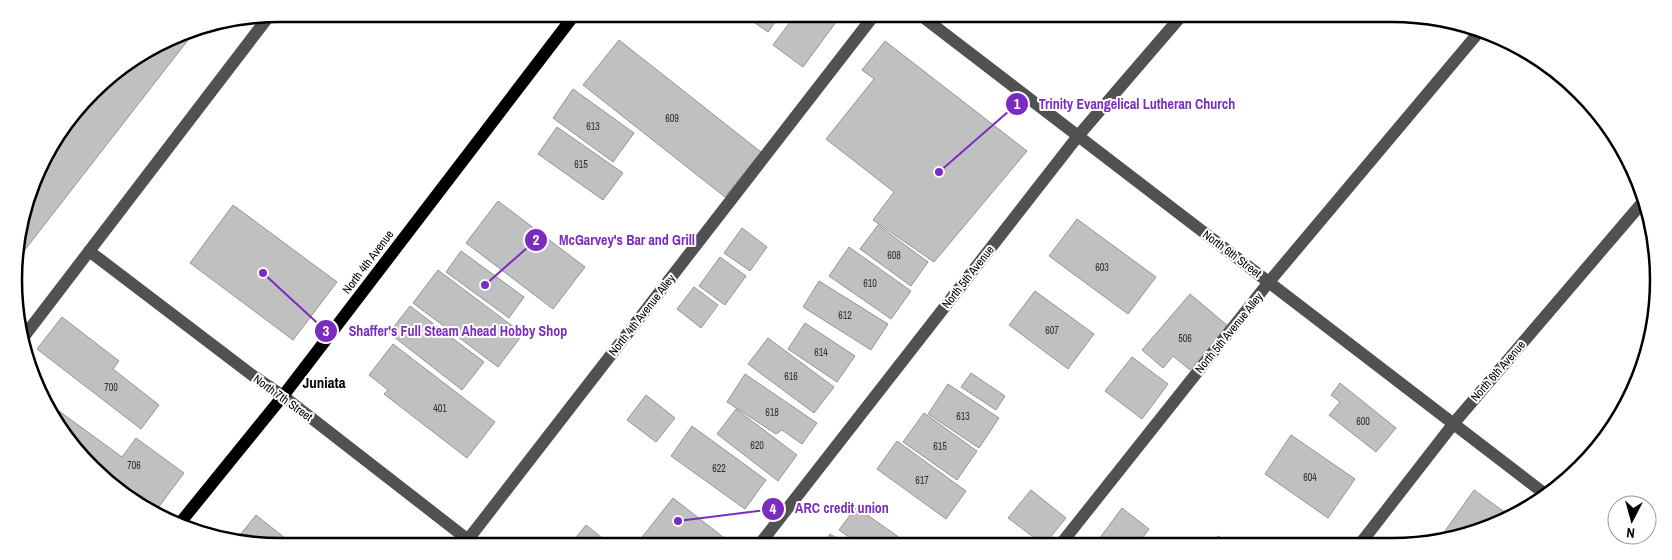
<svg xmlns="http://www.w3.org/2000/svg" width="1672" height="560" font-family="'Archivo Narrow',sans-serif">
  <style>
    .building { fill: #c0c0c0; stroke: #959595 }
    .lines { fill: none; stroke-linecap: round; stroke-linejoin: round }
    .minor { stroke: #515151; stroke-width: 12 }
    .major { stroke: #000; stroke-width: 12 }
    .labels { text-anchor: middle; stroke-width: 4; stroke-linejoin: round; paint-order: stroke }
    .number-label { font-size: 10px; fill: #303030 }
    .street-label { font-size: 12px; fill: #000; stroke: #fff }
    .quarter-label { font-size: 15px; font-weight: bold; fill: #000; stroke: #fff }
    .rim { fill: none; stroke: #000; stroke-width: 2.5 }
    .leader { fill: none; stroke: #7b2cbf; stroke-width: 2 }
    .callout-dot { fill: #7b2cbf; stroke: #fff; stroke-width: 2 }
    .mark-label { font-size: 15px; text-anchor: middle; font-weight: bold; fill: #fff }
    .callout-label { font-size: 14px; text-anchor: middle; font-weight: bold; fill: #7b2cbf; stroke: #fff; stroke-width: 4; stroke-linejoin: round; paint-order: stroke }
  </style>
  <rect width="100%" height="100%" fill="#fff"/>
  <path class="building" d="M742,14h39l-13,18z
    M796,14h46l-39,53 -30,-22z
    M195,31l-178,229 -1,-14 25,-84 63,-82 74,-46z
    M619,40l142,112 -36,45 -142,-112z
    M885,41l142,110 -93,111 -61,-42 21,-28 -68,-53 48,-60 -12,-9z
    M573,89l61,44 -21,29 -60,-44z
    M557,127l66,46 -20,27 -65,-46z
    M498,201l87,66 -32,42 -87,-66z
    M233,205l104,77 -44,58 -103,-77z
    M1077,219l79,58 -28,37 -79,-58z
    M878,225l50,37 -17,24 -51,-37z
    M742,228l25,19 -17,24 -26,-18z
    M849,247l62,44 -20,28 -62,-43z
    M461,251l63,46 -15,21 -63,-46z
    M720,257l26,19 -21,29 -26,-19z
    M438,270l85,64 -25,33 -85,-64z
    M819,281l69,43 -17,26 -68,-43z
    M694,287l24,18 -17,23 -24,-19z
    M1035,291l59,43 -26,35 -59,-44z
    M1190,294l38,32 -38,44 -17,-14 -10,12 -21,-18z
    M410,306l74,56 -22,28 -73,-57z
    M62,317l57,44 -6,8 46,36 -18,24 -104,-80z
    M805,323l50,33 -18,26 -49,-33z
    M768,338l66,49 -20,26 -66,-49z
    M393,344l102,78 -28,36 -83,-64 4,-4 -19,-15z
    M1132,357l36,27 -26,35 -37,-28z
    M971,373l34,23 -9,14 -35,-23z
    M745,374l72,49 -15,21 -20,-14 -6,4 -49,-32z
    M1340,383l56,45 -20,24 -47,-37 11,-13 -9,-7z
    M948,384l51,34 -20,30 -51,-34z
    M646,395l29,23 -19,24 -29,-22z
    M48,403l74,54 14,-19 48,35 -29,39 -23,-11 -73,-73z
    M736,409l61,46 -19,26 -61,-47z
    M924,413l53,38 -20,29 -54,-38z
    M692,426l74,54 -21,29 -74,-53z
    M1291,435l64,44 -27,39 -63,-44z
    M897,441l69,50 -20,28 -69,-50z
    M1031,490l35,28 -22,27 -36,-27z
    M1474,490l36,26 -16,10 -56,15z
    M673,498l59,46 -1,1 -96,1z
    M856,507l54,38h-50l-21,-15z
    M1122,508l27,21 -12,16h-31l-7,-6z
    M256,515l39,31 -59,-6z
    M586,525l26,21h-43z
    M830,534l18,11h-25z
    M1218,536l13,8h-19z"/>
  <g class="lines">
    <path class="minor" d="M919,14l626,480
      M89,251l163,124 31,21 193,150
      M22,339l247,-323
      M1360,544l94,-121 188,-220
      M759,545l319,-409 105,-122
      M1060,545l209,-263 210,-250
      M463,546l412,-532"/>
    <path class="major" d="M180,523l103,-127 292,-382"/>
  </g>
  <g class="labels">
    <g class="number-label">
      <text x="672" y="122">609</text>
      <text x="593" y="130">613</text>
      <text x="581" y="168">615</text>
      <text x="894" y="259">608</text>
      <text x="1102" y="271">603</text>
      <text x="870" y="287">610</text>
      <text x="845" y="319">612</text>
      <text x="1052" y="334">607</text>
      <text x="1185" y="342">506</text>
      <text x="821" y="356">614</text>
      <text x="791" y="380">616</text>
      <text x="111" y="391">700</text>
      <text x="440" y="412">401</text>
      <text x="772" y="416">618</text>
      <text x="963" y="420">613</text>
      <text x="1363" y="425">600</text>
      <text x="757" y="449">620</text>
      <text x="940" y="450">615</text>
      <text x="134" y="469">706</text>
      <text x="719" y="472">622</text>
      <text x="1310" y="481">604</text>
      <text x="922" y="484">617</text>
    </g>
    <g class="street-label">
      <text transform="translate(1232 254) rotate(37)" y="4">North 6th Street</text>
      <text transform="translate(368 262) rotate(-53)" y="4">North 4th Avenue</text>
      <text transform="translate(968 277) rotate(-52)" y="4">North 5th Avenue</text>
      <text transform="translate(642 315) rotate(-52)" y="4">North 4th Avenue Alley</text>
      <text transform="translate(1229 333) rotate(-51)" y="4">North 5th Avenue Alley</text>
      <text transform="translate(1498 371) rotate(-49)" y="4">North 6th Avenue</text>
      <text transform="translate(283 398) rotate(36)" y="4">North 7th Street</text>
    </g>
    <g class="quarter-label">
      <text x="324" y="388">Juniata</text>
    </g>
  </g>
  <path d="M0 0H1672V560H0ZM280 22H1392A258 258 0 0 1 1650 280V280A258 258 0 0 1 1392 538H280A258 258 0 0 1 22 280V280A258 258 0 0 1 280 22Z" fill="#fff" fill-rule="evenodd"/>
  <path class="rim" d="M280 22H1392A258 258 0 0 1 1650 280V280A258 258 0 0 1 1392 538H280A258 258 0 0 1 22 280V280A258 258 0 0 1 280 22Z"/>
  <path class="leader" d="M939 172L1017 104M485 285L536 240M263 273L326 331M678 521L773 509"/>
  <g class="callout-dot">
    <circle cx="939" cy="172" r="5"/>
    <circle cx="485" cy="285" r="5"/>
    <circle cx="263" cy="273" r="5"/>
    <circle cx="678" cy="521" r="5"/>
    <circle cx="1017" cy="104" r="12"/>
    <circle cx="536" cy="240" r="12"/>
    <circle cx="326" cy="331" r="12"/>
    <circle cx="773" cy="509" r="12"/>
  </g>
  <g class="mark-label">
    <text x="1017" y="109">1</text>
    <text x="536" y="245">2</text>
    <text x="326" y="336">3</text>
    <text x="773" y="514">4</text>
  </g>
  <g class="callout-label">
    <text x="1137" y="109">Trinity Evangelical Lutheran Church</text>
    <text x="627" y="245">McGarvey's Bar and Grill</text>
    <text x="458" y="336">Shaffer's Full Steam Ahead Hobby Shop</text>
    <text x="842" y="513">ARC credit union</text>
  </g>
  <g transform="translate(1632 520) rotate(186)"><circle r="24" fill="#ffffff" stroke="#999999"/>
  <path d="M0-4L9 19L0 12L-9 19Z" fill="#000000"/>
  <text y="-8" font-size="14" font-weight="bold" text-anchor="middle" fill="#000000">N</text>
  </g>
</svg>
